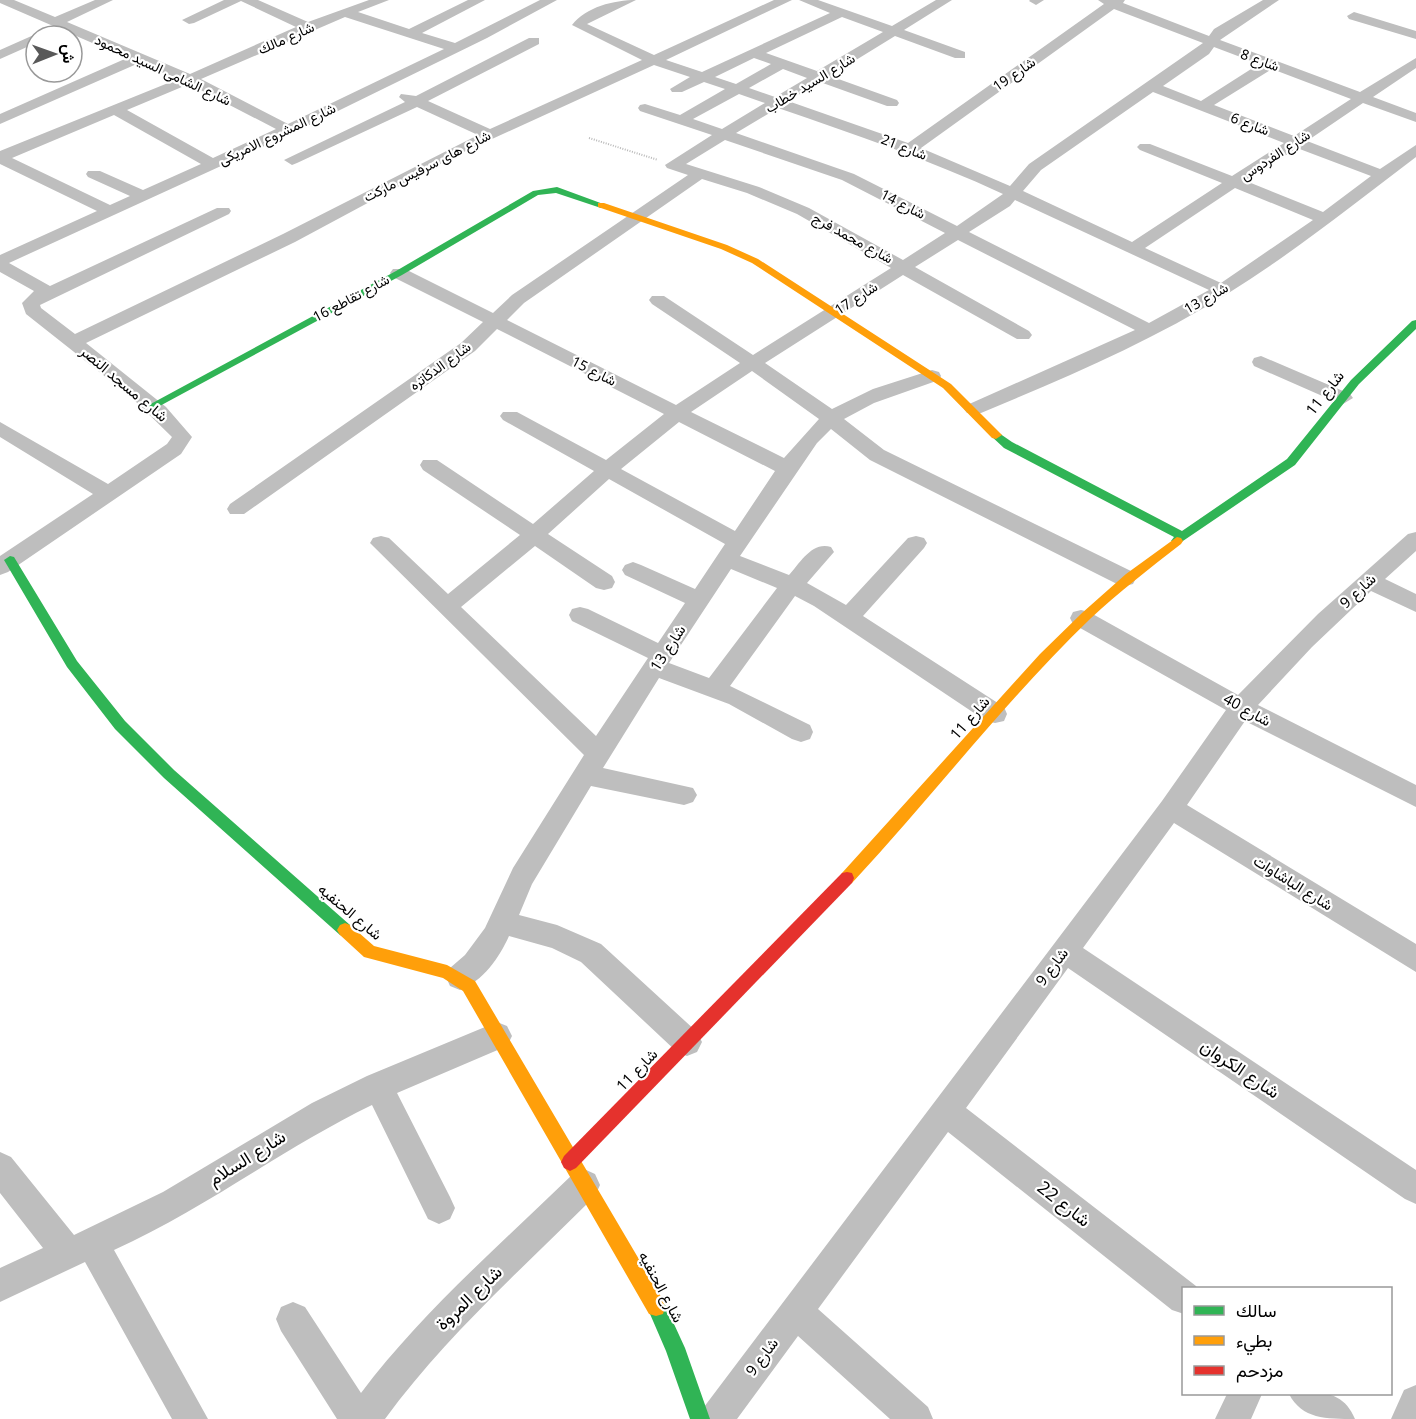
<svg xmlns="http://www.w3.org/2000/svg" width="1416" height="1419" font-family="'Noto Sans',Vazirmatn,sans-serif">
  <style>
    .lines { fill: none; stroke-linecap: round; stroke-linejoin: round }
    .path { stroke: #b9b9b9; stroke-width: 2; stroke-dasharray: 1 1.5; stroke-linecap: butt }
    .street { fill: #bebebe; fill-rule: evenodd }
    .fast { fill: #30b455; fill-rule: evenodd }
    .slow { fill: #ff9f0a; fill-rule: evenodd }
    .jam { fill: #e5322d; fill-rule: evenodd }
    .labels { text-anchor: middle; stroke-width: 4.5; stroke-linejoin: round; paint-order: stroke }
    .far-street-label { font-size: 14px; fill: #000; stroke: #fff }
    .street-label { font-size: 15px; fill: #000; stroke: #fff }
    .near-street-label { font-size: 18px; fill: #000; stroke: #fff }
  </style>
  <rect width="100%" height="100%" fill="#fff"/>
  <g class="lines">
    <path class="path" d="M589,138l69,22"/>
    <path class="street" d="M0,0h14l41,17 40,-17h18l-46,22 123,52 106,-47 -55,-26 -47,22 -5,1 -7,-4 42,-20h34l50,22 61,-22h20l-31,12 51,17 59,-29h17l-63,33 33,10 85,-43h17l-70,38 -194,95 -284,130 41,23 167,-78h12l2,3 -2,3 -189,91 1,3 34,26 208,-100 195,-99 -61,-28 -120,56 -5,2 -8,-5 121,-58 -6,-5 2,-3 15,2 113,-58h10v6l-111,57 62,28 152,-69 -70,-35c14,-18 42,-25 64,-25l-49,24 67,31 120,-55h18l-126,60 36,12 128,-59 -31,-13h19l74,26 44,-26h16l-48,30 61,22v6h-10l-60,-22 -65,40 67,24 2,3 -2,3h-10l-67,-24 -32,19 120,42 196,-139 -6,-4h27l-2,3 86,33 5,-7 49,-29h16l-59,40 140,52 56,-34v10l-43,29 43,16v9l-53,-19 -56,38 73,28 36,-24v12c-62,47 -123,96 -189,137 -77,48 -162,84 -246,119h-14l-3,-4 3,-4 168,-75 -177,-90 -43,27 114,64 3,4 -3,4h-12l-114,-64 -138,88 67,46 41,-20 59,-19 7,2 2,4 -2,4 -65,23 -30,16 40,31 249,122 3,6 -3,6 -8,2 -8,-2 -247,-124 -39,-31 -14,14 -77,113 49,19c11,-12 23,-34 42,-28l3,5 -27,31 39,22 62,-67 8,-2 8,2 3,5 -3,5 -61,68 141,91 3,7 -3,7 -9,2 -9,-2 -172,-115 -19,-10 -65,90 80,39 3,7 -3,7 -9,3 -9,-3 -63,-35 -70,-26 -56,90 90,20 4,7 -4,7 -9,3 -93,-19 -59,98 -13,31 38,10 44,19 96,88 5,10 -5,10 -10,4 -10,-4 -96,-90 -29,-14 -43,-12c-10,22 -26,45 -49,54l-10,-4 -4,-9 4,-9 15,-13 20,-27 28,-60 71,-113 -214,-212 3,-5 8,-2 8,2 59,56 72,-59 -97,-65 -3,-5 3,-5h14l96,64 61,-53 -91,-51 -3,-4 3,-4h14l89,48 58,-46 -167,-85 -22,22 -231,163h-14l-3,-5 3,-5 231,-161 22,-21 -90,-45 -3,-4 3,-4h12l88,44 19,-18 176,-120 -21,-7 -2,-3 47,-30 -72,-24 -2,-3 2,-3 5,-1 35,11 45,-26 -21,-7 -22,10h-10l-2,-3 20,-12 -36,-12 -197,90 -162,87 -209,101 80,64 26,30 -11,17 -173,118 -8,3v-19l93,-62 -93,-57v-15l108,62 59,-40 5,-7 -41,-40 -105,-83 -4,-11 12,-12 -34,-19v-17l97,-44 -97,-47v-13l178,-72 -39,-16 -139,61v-10l127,-56 -127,-55zM1114,9l89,34 -174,121 -19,22 -89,-38zM345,17l99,32 -156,75 -87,-45zM842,17l41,15 -66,39 -51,-18zM1214,47l45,17 -58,37 -38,-15 46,-32zM754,58l17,6 -35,20 -21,-7zM783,69l24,9 -32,19 -26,-9zM1272,69l79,30 -57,37 -80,-31zM189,84l87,45 -63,29 -86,-48zM1153,92l131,51 -52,33 -82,-32h-10l-3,3 3,3 82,33 -90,59 -109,-51 18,-21zM739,94l26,9 -43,26 -29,-10zM778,108c76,26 152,52 225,86l-46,32 -103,-52 -118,-41zM114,115l87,49 -58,26 -43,-19h-12l-2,3 2,3 42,19 -20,9 -98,-47zM725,140l117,40 103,53 -42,27 -94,-52 -50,-21 -73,-23zM1297,148l74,28 -48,36 -77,-31zM702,179l45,14 50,21 94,54 -138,87 -89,-59h-12l-3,4 3,4 88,59 -64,42 -169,-85 17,-17zM1235,188l78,32 -92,63 -76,-35zM1015,200l194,90 -60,33 -180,-91 41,-26zM752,371l67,48 -35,39 -93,-46zM679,422l96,49 -40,60 -114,-62zM609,479l116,65 -30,45 -54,-24 -8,-3 -8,3 -3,5 3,5 60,28 -27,40 -70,-34 -8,-2 -8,2 -3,6 3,6 76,37 -52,78 -135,-129 74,-61 61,42 8,2 8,-2 3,-6 -3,-6 -64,-42zM731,569l46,19 -68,90 -40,-15z
      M1044,0l-8,5 -7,-4 1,-1z
      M1354,12l62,19v8l-67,-20 -2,-3z
      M36,34l5,2h-5v7l-36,16v-9z
      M1261,356l89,38 3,4 -10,6 -7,-2 -82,-36 -2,-4 2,-4z
      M1416,532v19l-31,28 31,15v18l-45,-21 -59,56 -54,58 158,80v22l-171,-86 -58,84 229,139v28l-242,-149 -91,125 333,222v34l-11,-5 -337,-231 -102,140 230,178 1,2h-13v26l-12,-4 -224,-178 -130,177 110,98 5,12h-43l-92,-83 -61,83h-38l5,-12 458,-606 64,-91 -153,-86 -3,-6 3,-6 8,-2 8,2 149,83 80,-81 90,-80z
      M497,1022l10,4 5,10 -5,10 -110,47 53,104 5,11 -5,11 -11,5 -11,-5 -56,-114c-89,43 -167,104 -258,145l94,169h-36l-87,-157 -85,40v-34l43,-20 -43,-55v-41l11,5 63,78 89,-43 149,-89 55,-27z
      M584,1169l11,5 5,11 -5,11c-72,72 -150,141 -210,223h-48l-56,-88 -5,-12 5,-12 12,-5 12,5 56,86c61,-81 139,-148 212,-219z
      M1416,1385v34h-25l13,-29z
      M1227,1394h35l-11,25h-36z
      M1289,1394c28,-3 54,-5 66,25 -29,0 -53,0 -66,-25z"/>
    <path class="fast" d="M557,187l49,18 -5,3 -45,-15 -18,2 -136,80 -246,133 -4,1 -5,-3 249,-135 137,-80z
      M1416,320v9l-57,55 -64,81 -118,80 -6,-4 3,-4 -170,-89 -14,-13 6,-4 16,11 170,89 105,-72 64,-79 61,-59z
      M10,556l4,1 63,104 48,60 49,49 176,155 3,5 -3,5 -5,2 -5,-2 -176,-157 -49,-49 -48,-62 -63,-107z
      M656,1298l7,2 22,48 25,71h-20l-24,-68 -19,-44 2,-7z"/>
    <path class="slow" d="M598,203h6l123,42 31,14 193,125 51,51 -6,4 -4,-1 -49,-50 -191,-125 -31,-14 -123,-42z
      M1177,537l4,1 2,3 -2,3c-31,24 -62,48 -91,75 -85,82 -157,177 -238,264l-5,1 -5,-1 -2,-5 2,-5 198,-219 42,-41 44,-39z
      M345,923l5,2 24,21 73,19 28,16 188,319 2,7 -2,7 -7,2 -7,-2 -186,-323 -20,-13 -79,-21 -24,-22 -3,-5 3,-5z"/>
    <path class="jam" d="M847,872l5,1 2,5 -2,5 -276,285 -6,3 -6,-3 -3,-6 3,-6 278,-283z"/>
  </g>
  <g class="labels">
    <g class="far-street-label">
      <text transform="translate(286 38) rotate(-24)" y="5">شارع مالك</text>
      <text transform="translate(1260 60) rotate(20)" y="5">شارع 8</text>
      <text transform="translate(163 70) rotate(25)" y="5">شارع الشامى السيد محمود</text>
      <text transform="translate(1014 74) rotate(-35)" y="5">شارع 19</text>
      <text transform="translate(810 83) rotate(-31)" y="5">شارع السيد خطاب</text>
      <text transform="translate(1250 124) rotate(21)" y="5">شارع 6</text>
      <text transform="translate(277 134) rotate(-25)" y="5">شارع المشروع الامريكى</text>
      <text transform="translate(904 147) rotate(21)" y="5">شارع 21</text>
      <text transform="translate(1275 155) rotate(-33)" y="5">شارع الفردوس</text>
      <text transform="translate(427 166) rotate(-27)" y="5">شارع هاى سرفيس ماركت</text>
      <text transform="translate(903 204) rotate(27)" y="5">شارع 14</text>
      <text transform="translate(853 238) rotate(29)" y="5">شارع محمد فرج</text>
      <text transform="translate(351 298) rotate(-28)" y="5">شارع تقاطع 16</text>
      <text transform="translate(856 298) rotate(-33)" y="5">شارع 17</text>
      <text transform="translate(1206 298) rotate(-30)" y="5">شارع 13</text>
      <text transform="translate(440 366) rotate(-36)" y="5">شارع الدكاتره</text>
      <text transform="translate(594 371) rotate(27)" y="5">شارع 15</text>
    </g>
    <g class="street-label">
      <text transform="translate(124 384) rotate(40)" y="5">شارع مسجد النصر</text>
      <text transform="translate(1325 393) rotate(-52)" y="5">شارع 11</text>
      <text transform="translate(1358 591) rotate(-43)" y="5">شارع 9</text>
      <text transform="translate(668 648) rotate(-57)" y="5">شارع 13</text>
      <text transform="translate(1247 710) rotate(29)" y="5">شارع 40</text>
      <text transform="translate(970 718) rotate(-49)" y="5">شارع 11</text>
      <text transform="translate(1293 883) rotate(32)" y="5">شارع الباشاوات</text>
      <text transform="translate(350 912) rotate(40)" y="5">شارع الحنفيه</text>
      <text transform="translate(1052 967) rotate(-53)" y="5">شارع 9</text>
      <text transform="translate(637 1070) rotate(-46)" y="5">شارع 11</text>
      <text transform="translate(661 1287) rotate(62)" y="5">شارع الحنفيه</text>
      <text transform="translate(762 1357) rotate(-53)" y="5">شارع 9</text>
    </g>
    <g class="near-street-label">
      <text transform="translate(1240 1069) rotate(34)" y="6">شارع الكروان</text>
      <text transform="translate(247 1158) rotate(-32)" y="6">شارع السلام</text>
      <text transform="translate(1064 1204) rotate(38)" y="6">شارع 22</text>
      <text transform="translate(469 1298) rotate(-44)" y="6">شارع المروة</text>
    </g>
  </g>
  <rect x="1182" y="1287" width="210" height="108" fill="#ffffff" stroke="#999999" stroke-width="1.5"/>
  <rect x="1194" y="1306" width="30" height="9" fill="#30b455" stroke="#999999" stroke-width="1.5"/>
  <text x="1236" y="1317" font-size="18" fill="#000000">سالك</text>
  <rect x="1194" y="1336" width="30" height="9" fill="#ff9f0a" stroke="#999999" stroke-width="1.5"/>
  <text x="1236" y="1347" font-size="18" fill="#000000">بطيء</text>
  <rect x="1194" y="1366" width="30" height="9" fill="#e5322d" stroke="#999999" stroke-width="1.5"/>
  <text x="1236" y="1377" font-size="18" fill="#000000">مزدحم</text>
  <g transform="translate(54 54) rotate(89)"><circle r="28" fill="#ffffff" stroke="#999999" stroke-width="1.5"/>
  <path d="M0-4.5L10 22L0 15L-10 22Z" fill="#595959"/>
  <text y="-9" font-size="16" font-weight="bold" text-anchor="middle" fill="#000000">ش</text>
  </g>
</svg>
